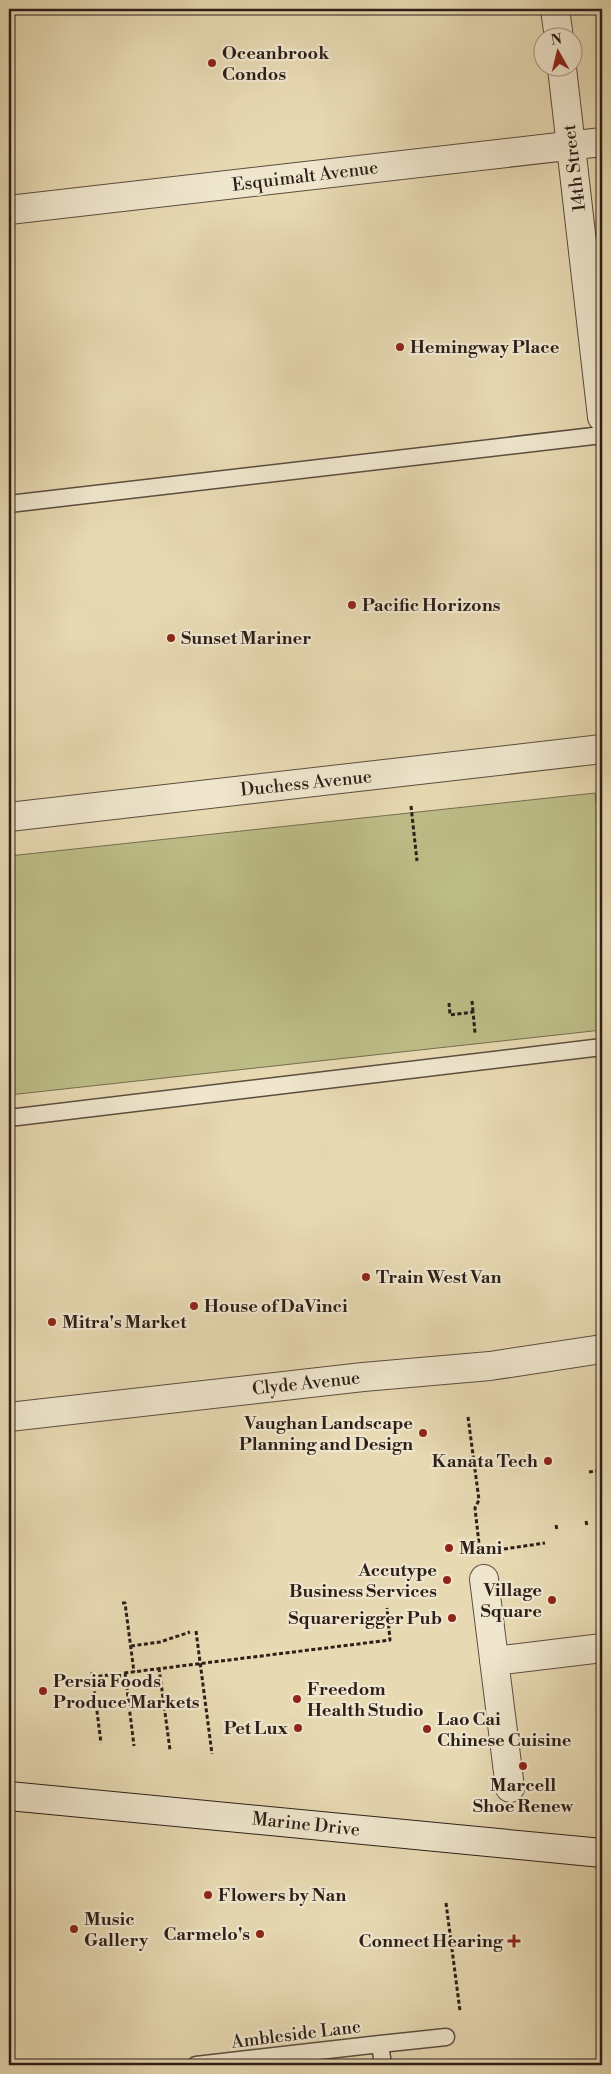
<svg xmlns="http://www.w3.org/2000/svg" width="611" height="2074" font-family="'Libre Bodoni',serif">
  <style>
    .green { fill: #bdbd87; stroke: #746e50 }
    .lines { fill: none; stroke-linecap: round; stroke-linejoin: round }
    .lane-casing { stroke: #5b4d3e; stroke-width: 19 }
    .street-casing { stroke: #5b4d3e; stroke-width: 30 }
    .secondary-casing { stroke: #2c1e18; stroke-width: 30 }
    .path { stroke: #2c1e18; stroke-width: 3; stroke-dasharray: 4 2.5; stroke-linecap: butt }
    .lane { stroke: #efe6cd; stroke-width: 16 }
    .street { stroke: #efe6cd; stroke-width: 28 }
    .secondary { stroke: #efe6cd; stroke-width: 28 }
    .poi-dot { fill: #8f2418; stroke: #efe6cd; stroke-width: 2 }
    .labels { text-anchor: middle; stroke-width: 4.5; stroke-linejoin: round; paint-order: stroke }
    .poi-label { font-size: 18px; font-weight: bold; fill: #2c1e18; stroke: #efe6cd; text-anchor: start }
    .street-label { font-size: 18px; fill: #2c1e18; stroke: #efe6cd }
  </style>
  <rect width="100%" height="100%" fill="#e7d9b2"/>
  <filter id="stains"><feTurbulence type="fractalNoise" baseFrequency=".004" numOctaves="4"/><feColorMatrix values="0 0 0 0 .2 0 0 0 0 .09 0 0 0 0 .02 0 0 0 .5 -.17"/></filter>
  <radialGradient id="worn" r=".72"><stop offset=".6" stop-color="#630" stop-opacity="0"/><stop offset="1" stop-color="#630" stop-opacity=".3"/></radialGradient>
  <path class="green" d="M595,793l7,56v181l-593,65v-239z"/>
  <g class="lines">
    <g class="lane-casing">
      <path id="lane" d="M9,504l593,-69
        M9,1118l593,-71
        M380,2044l66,-7
        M196,2065l184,-21 3,21"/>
    </g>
    <g class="street-casing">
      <path id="street" d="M555,9l4,29
        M562,68l40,349
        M9,210l593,-68
        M9,817l593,-68
        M9,1417l354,-40 127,-11 112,-17
        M484,1579l26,209
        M494,1661l108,-13"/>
    </g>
    <g class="secondary-casing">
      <path id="secondary" d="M9,1796l593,57"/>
    </g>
    <path class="path" d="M411,806l6,55
      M472,1001l1,11
      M449,1003l1,12 23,-3 2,21
      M468,1417l11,83 -4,8 4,36
      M589,1472l13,-2
      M586,1521l1,5
      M556,1525l1,5
      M504,1549l41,-6
      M122,1603h3l9,69
      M196,1631l16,123
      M131,1646l29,-4 30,-10
      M159,1668l11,82
      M92,1672l9,71
      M125,1673l9,73
      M92,1677l298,-37 -3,-32
      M446,1903l14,108"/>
    <use href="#lane" class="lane"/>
    <use href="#street" class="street"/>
    <use href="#secondary" class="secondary"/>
  </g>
  <g class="poi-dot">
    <circle cx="212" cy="63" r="5"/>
    <circle cx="400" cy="347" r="5"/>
    <circle cx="352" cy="605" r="5"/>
    <circle cx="171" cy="638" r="5"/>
    <circle cx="366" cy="1277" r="5"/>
    <circle cx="194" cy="1306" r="5"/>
    <circle cx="52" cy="1322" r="5"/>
    <circle cx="423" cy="1433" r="5"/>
    <circle cx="548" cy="1461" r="5"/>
    <circle cx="449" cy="1548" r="5"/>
    <circle cx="447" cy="1580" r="5"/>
    <circle cx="552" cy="1600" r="5"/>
    <circle cx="452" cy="1618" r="5"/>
    <circle cx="43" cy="1691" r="5"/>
    <circle cx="297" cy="1699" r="5"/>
    <circle cx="298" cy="1728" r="5"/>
    <circle cx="427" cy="1729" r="5"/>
    <circle cx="523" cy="1766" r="5"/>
    <circle cx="208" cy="1895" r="5"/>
    <circle cx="74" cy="1929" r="5"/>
    <circle cx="260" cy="1934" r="5"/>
    <path d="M511.5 1933.5h5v5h5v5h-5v5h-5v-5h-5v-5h5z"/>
  </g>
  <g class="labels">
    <g class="poi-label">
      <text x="222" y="59">Oceanbrook<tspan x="222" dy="21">Condos</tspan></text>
      <text x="410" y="353">Hemingway Place</text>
      <text x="362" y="611">Pacific Horizons</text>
      <text x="181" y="644">Sunset Mariner</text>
      <text x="376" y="1283">Train West Van</text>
      <text x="204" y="1312">House of DaVinci</text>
      <text x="62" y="1328">Mitra's Market</text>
      <text x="413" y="1429" text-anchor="end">Vaughan Landscape<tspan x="413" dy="21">Planning and Design</tspan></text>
      <text x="538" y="1467" text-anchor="end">Kanata Tech</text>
      <text x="459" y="1554">Mani</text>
      <text x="437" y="1576" text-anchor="end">Accutype<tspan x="437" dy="21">Business Services</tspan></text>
      <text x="542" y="1596" text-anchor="end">Village<tspan x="542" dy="21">Square</tspan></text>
      <text x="442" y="1624" text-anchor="end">Squarerigger Pub</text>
      <text x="53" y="1687">Persia Foods<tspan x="53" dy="21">Produce Markets</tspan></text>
      <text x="307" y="1695">Freedom<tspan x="307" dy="21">Health Studio</tspan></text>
      <text x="437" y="1725">Lao Cai<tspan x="437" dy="21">Chinese Cuisine</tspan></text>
      <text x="288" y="1734" text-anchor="end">Pet Lux</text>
      <text x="523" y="1791" text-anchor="middle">Marcell<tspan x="523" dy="21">Shoe Renew</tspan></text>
      <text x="218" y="1901">Flowers by Nan</text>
      <text x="84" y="1925">Music<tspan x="84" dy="21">Gallery</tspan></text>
      <text x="250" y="1940" text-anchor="end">Carmelo's</text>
      <text x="503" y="1947" text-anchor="end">Connect Hearing</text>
    </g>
    <g class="street-label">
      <text transform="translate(574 168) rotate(-97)" y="6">14th Street</text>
      <text transform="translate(305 176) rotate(-7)" y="6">Esquimalt Avenue</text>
      <text transform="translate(306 783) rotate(-6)" y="6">Duchess Avenue</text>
      <text transform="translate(306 1383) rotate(-6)" y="6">Clyde Avenue</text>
      <text transform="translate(306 1824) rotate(6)" y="6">Marine Drive</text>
      <text transform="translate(296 2034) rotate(-7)" y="6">Ambleside Lane</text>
    </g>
  </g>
  <rect width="611" height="2074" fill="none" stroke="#e7d9b2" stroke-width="30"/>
  <rect x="10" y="10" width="591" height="2054" fill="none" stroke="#2c1e18" stroke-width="2.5"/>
  <rect x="15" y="15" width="581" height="2044" fill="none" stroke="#2c1e18"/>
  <g transform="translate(558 52) rotate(352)"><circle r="24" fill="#efe6cd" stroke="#a19685"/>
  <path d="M0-4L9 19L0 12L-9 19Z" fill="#8f2418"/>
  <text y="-8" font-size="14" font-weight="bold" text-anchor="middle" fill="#2c1e18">N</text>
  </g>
  <rect width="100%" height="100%" filter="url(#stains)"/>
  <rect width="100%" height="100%" fill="url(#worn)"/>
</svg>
